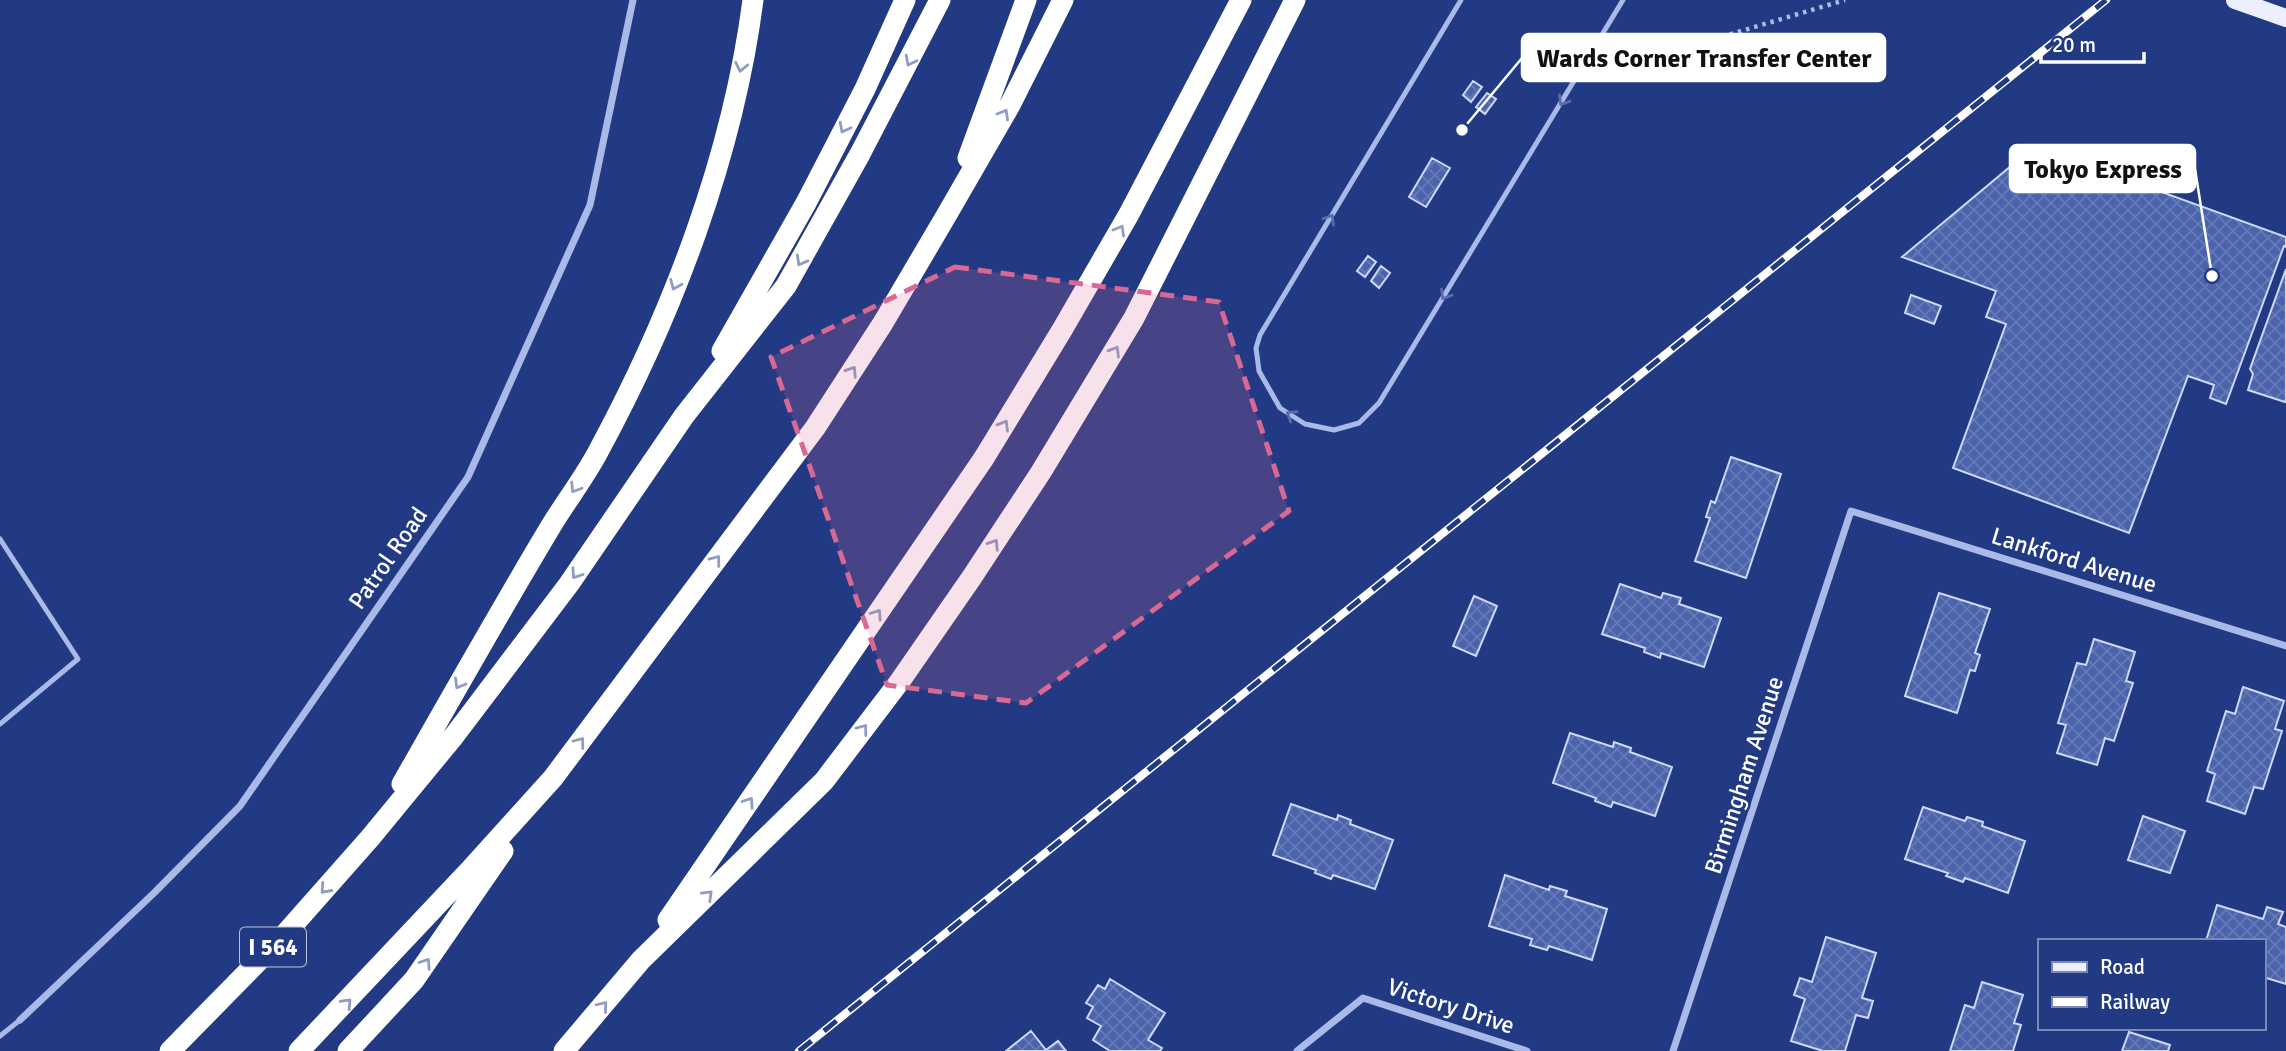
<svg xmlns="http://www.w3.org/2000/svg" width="2286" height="1051" font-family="Signika,sans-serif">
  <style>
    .building { fill: url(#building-cross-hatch); stroke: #ced8f6; stroke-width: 2 }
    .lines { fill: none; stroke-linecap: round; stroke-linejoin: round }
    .path { stroke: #aabae8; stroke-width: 4.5; stroke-dasharray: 3.5 5; stroke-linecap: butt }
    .service { stroke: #aabae8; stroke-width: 5 }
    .minor { stroke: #aabae8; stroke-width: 7 }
    .primary { stroke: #ecf0fe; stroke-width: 18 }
    .motorway { stroke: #fff; stroke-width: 21 }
    .rail-casing { stroke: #fff; stroke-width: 8 }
    .rail { stroke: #223a83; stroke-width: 5; stroke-dasharray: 16; stroke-linecap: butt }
    .oneway { stroke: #909cc1 }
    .oneway2 { stroke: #586dab }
    .marked { fill: #d76994; fill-opacity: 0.2; stroke: #d76994; stroke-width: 5; stroke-dasharray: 14 9; stroke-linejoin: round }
    .labels { text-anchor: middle; stroke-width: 5; stroke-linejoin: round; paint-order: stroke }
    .shield { fill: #223a83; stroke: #bdc4da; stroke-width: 2 }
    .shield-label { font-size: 23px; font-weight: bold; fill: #fff }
    .street-label { font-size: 24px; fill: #fff; stroke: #223a83 }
    .leader { fill: none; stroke: #fff; stroke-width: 2.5 }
    .callout-dot { fill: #fff; stroke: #223a83; stroke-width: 2.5 }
    .callout { fill: #fff; stroke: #fff; stroke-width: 2.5 }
    .callout-label { font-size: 26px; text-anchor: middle; font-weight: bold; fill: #111 }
  </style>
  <defs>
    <pattern id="building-cross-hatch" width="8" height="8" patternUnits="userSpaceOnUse" patternTransform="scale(1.75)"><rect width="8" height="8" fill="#4b63ab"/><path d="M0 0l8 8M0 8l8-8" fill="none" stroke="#667ab8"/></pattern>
  </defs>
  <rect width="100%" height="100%" fill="#223a83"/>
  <path class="building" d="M1473,81l9,6 -11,15 -8,-7z
    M1487,93l9,6 -11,15 -9,-7z
    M2029,151l37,14 2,-7 218,79v10l-2,-1 -58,158 -16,-6 4,-13 -26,-9 -59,157 -176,-65 53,-144 -20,-7 10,-26 -94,-34z
    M1432,158l18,10 -24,39 -17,-10z
    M1368,256l8,6 -11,15 -8,-6z
    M1381,266l9,7 -11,15 -8,-7z
    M2286,269v130l-1,3 -37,-12 5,-16 -3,-5z
    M1911,295l30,11 -7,18 -29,-11z
    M1731,457l50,17 -35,104 -51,-17 15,-43 -4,-1 5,-16 4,2z
    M1620,584l41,14 2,-5 18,5 -2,6 42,14 -17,49 -43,-14 -1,5 -16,-6 1,-4 -43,-14z
    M1939,593l51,16 -15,44 5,2 -5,16 -5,-1 -13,43 -52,-17z
    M1474,596l23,10 -21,50 -23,-10z
    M2094,639l41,13 -9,29 7,2 -19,58 -9,-3 -8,27 -40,-12 9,-28 -8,-2 19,-60 9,2z
    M2243,687l41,14 -9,28 7,2 -19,58 -9,-2 -9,27 -38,-13 8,-27 -8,-3 19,-60 9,3z
    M1570,733l43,14 1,-5 17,6 -1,4 42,15 -17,49 -42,-14 -2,5 -16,-6 1,-3 -43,-15z
    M1291,804l46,16 1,-5 13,5 -1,4 43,16 -18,49 -42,-14 -2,4 -16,-6 1,-3 -43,-15z
    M1923,807l42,14 2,-4 16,5 -1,4 43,15 -17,52 -43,-15 -2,4 -17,-6 2,-3 -43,-14z
    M2143,816l42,15 -15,42 -42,-13z
    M1505,875l44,15 1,-4 17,5 -2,5 42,13 -15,51 -43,-14 -2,4 -17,-5 2,-6 -43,-13z
    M2217,905l46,14 4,-12 16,5 -5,12 8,3v57l-23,-7v-36h-57z
    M1826,937l50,16 -14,45 11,3 -5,17 -12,-3 -11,36h-22l-32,-10 14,-42 -11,-4 6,-17 12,4z
    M1110,979l55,34 -17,27 14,8 -2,3h-50l-17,-11 8,-14 -14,-8 6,-11 -7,-4 12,-18 7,4z
    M1982,982l41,13 -9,28 7,2 -8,26h-63l15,-46 9,3z
    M1031,1031l15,19 12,-9 8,10h-60z
    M2129,1032l41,13 -2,6h-46z"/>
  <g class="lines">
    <path class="path" d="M1640,41l21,9 30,-4 154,-46"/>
    <path class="service" d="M1461,0l-201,335 -4,13 3,23 21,37 25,16 29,6 25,-7 20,-20 244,-403
      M0,539l78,120 -78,65
      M0,1036l20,-16"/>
    <path class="minor" d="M20,1020l134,-127 86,-87 228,-329 122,-272 43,-205
      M1297,1051l66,-53 164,53
      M1673,1051l178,-540 435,135"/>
    <path class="primary" d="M2235,0l51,18"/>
    <path class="motorway" d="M968,158l58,-158
      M722,351l84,-148 59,-114 40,-89
      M402,784c49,-86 98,-173 149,-258 15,-25 34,-49 48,-76 74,-137 134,-295 154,-450
      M668,920l316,-462 78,-128 67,-116 112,-214
      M170,1051l116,-118 84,-95 84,-102 115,-152 115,-168 102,-130 74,-132 80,-154
      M299,1051l170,-180 84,-93 262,-350 68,-105 63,-107 64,-111 53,-105
      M348,1051l66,-71 89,-129
      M564,1051l77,-91 183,-179 76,-100 72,-104 69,-105 93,-154 161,-318"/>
    <g class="rail-casing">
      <path id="rail" d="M799,1051l1307,-1051"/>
    </g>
    <use href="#rail" class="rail"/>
  </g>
  <defs><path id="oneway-chevron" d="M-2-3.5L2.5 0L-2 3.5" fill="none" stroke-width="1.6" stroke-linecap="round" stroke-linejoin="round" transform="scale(1.75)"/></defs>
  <g class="oneway">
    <use href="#oneway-chevron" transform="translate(910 61) rotate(117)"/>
    <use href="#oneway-chevron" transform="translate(741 67) rotate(102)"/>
    <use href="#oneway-chevron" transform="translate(1004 114) rotate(-60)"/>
    <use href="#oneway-chevron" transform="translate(844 128) rotate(117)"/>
    <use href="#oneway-chevron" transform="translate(1120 230) rotate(-60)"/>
    <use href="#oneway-chevron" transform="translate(801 261) rotate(119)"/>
    <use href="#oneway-chevron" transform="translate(675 285) rotate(113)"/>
    <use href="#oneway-chevron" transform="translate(1115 351) rotate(-59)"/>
    <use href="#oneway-chevron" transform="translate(852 371) rotate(-57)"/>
    <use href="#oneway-chevron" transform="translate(1004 425) rotate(-59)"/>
    <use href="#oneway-chevron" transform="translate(575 488) rotate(122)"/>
    <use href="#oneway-chevron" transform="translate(994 544) rotate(-57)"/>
    <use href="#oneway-chevron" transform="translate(716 560) rotate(-53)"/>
    <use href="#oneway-chevron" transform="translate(576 574) rotate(124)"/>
    <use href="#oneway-chevron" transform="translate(877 614) rotate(-56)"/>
    <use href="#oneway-chevron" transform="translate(459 684) rotate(120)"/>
    <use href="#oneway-chevron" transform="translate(863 729) rotate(-53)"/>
    <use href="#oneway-chevron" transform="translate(580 742) rotate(-53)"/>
    <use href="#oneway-chevron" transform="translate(749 802) rotate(-56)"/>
    <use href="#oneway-chevron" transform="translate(325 889) rotate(132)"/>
    <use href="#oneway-chevron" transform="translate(708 895) rotate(-44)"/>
    <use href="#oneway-chevron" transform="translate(426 963) rotate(-56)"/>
    <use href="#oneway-chevron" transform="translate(347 1003) rotate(-47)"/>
    <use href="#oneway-chevron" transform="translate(603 1006) rotate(-50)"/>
  </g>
  <g class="oneway2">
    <use href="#oneway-chevron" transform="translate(1563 101) rotate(121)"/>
    <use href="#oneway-chevron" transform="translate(1330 219) rotate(-59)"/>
    <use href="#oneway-chevron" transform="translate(1445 295) rotate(121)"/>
    <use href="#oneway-chevron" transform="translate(1291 415) rotate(-148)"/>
  </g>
  <path class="marked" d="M955,267l264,35 70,209 -263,192 -139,-18 -116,-328z"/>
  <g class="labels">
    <rect class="shield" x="240" y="927.5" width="66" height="39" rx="5"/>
    <g class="shield-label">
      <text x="273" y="955">I 564</text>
    </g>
    <g class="street-label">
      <text transform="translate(388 558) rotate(-55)" y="8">Patrol Road</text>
      <text transform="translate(2074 560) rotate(17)" y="8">Lankford Avenue</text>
      <text transform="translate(1744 775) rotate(-72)" y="8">Birmingham Avenue</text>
      <text transform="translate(1451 1006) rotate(18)" y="8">Victory Drive</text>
    </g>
  </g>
  <path class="leader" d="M1462 130L1522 58M2212 276L2195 169"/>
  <g class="callout-dot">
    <circle cx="1462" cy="130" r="7"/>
    <circle cx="2212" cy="276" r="7"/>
  </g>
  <g class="callout">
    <rect x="1522" y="34" width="363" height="47" rx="7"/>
    <rect x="2010" y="145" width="185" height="47" rx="7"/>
  </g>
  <g class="callout-label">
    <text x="1704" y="67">Wards Corner Transfer Center</text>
    <text x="2103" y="178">Tokyo Express</text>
  </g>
  <rect x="2038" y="939" width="228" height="91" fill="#223a83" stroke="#7a89b5" stroke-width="2"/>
  <rect x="2052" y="962" width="35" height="10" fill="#ecf0fe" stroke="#7a89b5" stroke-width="2"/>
  <text x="2100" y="974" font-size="21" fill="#ffffff">Road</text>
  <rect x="2052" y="997" width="35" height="10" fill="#ffffff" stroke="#7a89b5" stroke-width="2"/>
  <text x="2100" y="1009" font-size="21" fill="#ffffff">Railway</text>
  <path d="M2041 52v10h103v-10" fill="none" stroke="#ffffff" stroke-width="3.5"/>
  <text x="2052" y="52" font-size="21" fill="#ffffff" stroke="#223a83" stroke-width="5" paint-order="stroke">20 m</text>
</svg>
